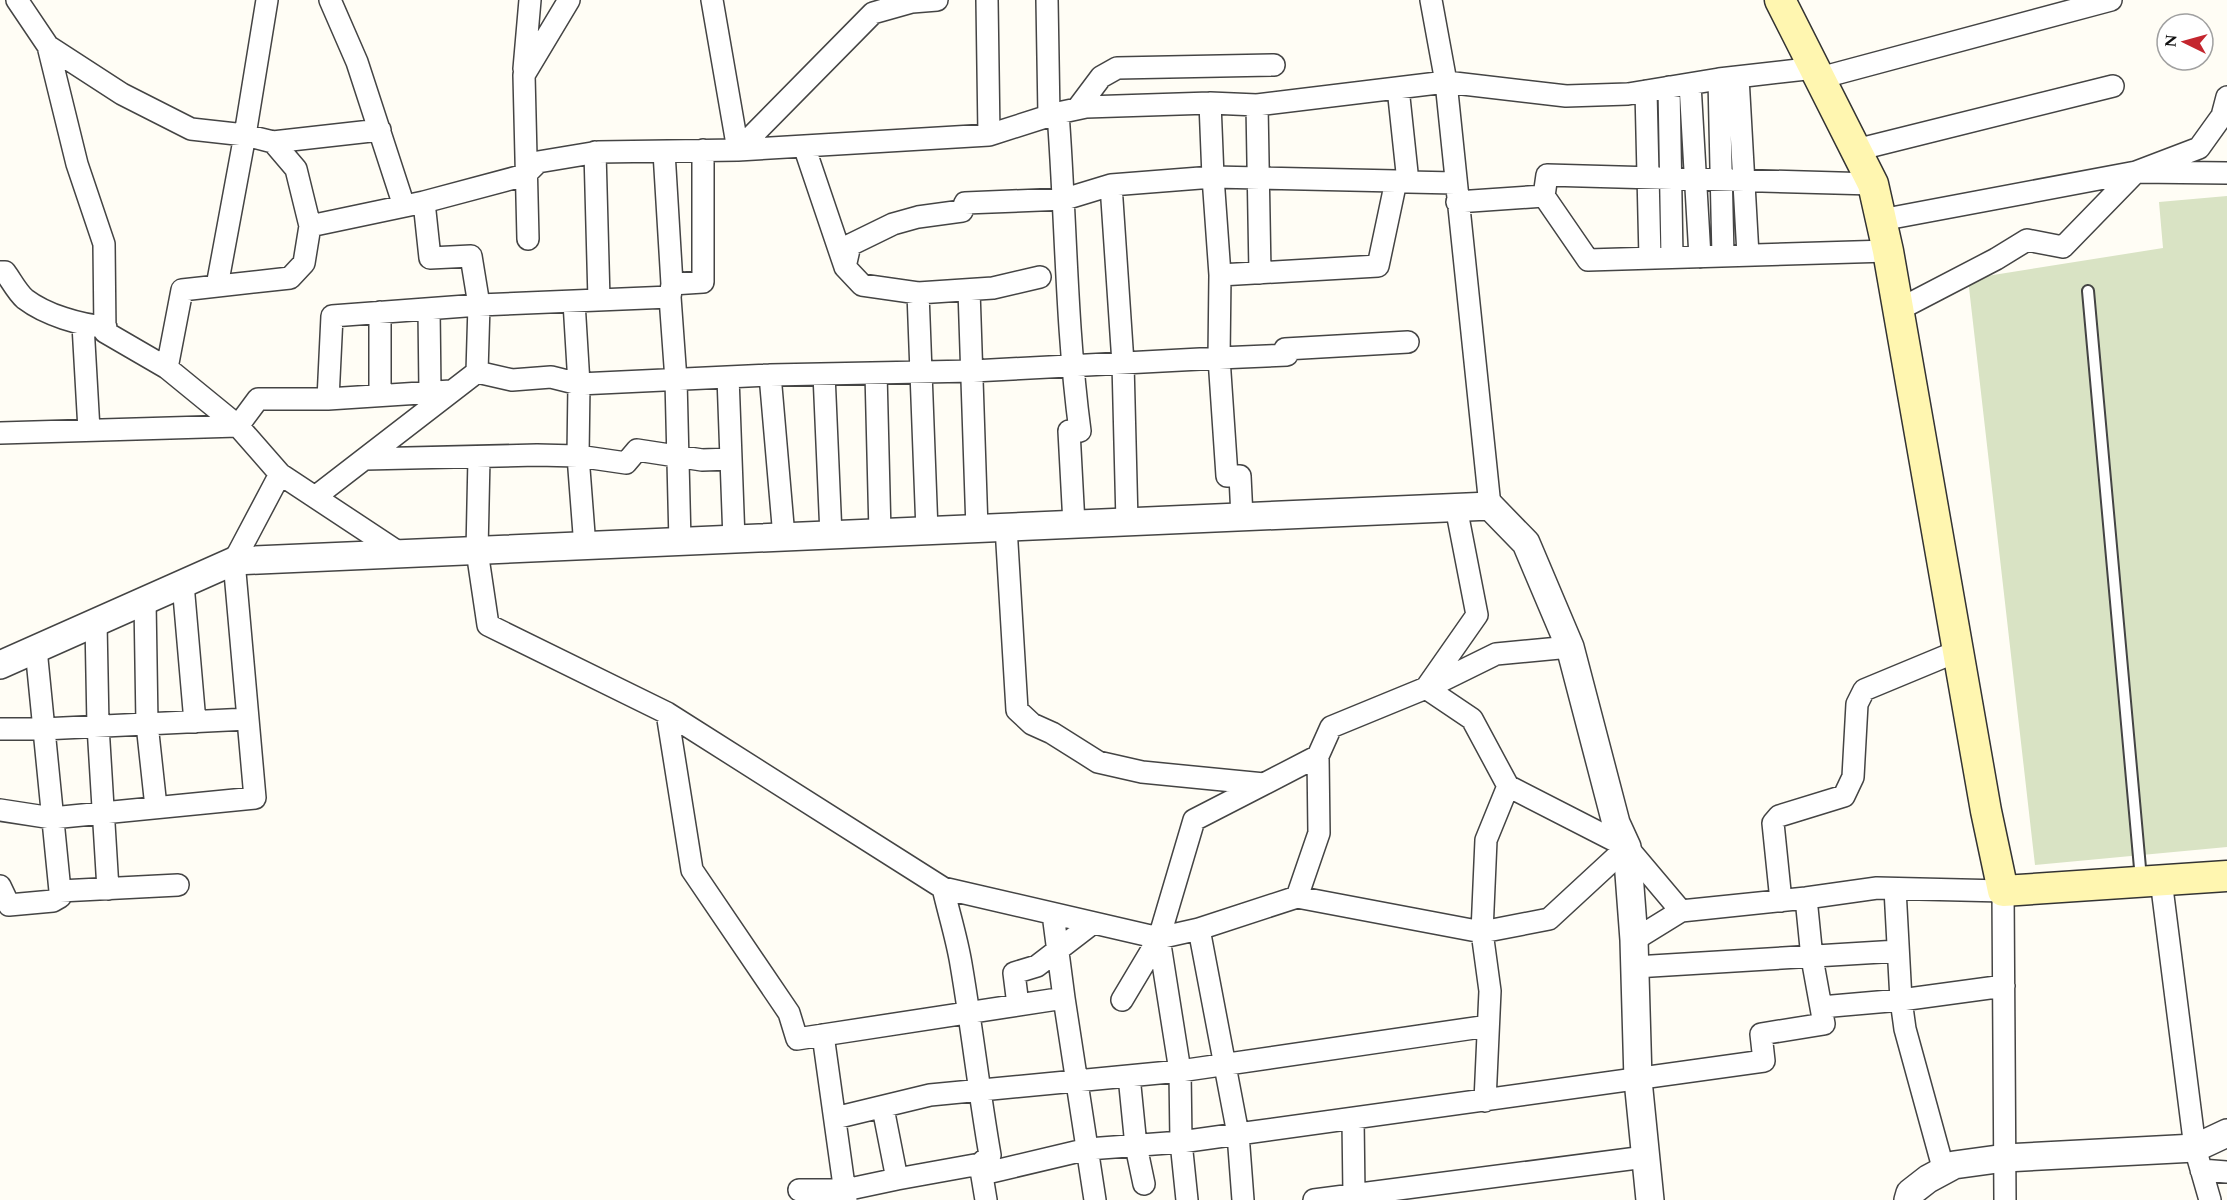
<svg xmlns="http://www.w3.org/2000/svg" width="2227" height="1200" font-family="Spectral,serif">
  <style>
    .cemetery { fill: #d9e3c4 }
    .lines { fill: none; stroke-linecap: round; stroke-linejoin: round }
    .service-casing { stroke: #444; stroke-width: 14 }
    .minor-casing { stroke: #444; stroke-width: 24 }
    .tertiary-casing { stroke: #444; stroke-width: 30 }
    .secondary-casing { stroke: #333; stroke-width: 33 }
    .service { stroke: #fff; stroke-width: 10 }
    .minor { stroke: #fff; stroke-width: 21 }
    .tertiary { stroke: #fff; stroke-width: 27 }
    .secondary { stroke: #fff6b0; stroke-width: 30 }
  </style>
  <rect width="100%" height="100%" fill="#fffdf5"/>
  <path class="cemetery" d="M2227,196v651l-192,18 -67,-586 195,-31 -4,-46z"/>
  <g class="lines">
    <g class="service-casing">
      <path id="service" d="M2088,291l53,588"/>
    </g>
    <g class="minor-casing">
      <path id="minor" d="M17,0l31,46 29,118 27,80 1,88 62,36 71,58 42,48
        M330,0l27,62 47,144
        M712,0l26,150
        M987,0l2,135
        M1047,0l2,116
        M1431,0l15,82 44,424
        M48,46l74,48 69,35 54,6 28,7 23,27 14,57
        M524,69l6,-69
        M1738,77l10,178
        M1820,78l291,-78
        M1719,79l4,177
        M1690,84l10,173
        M1669,87l3,170
        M1646,91l4,167
        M1210,103l3,74 7,98
        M1257,105l3,168
        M1077,109l24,-32 16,-9 157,-3
        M1058,113c8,106 8,213 22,318h-11l5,93
        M273,142l107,-12
        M804,146l41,121
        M738,150l135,-137 39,-11 25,-2
        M1856,150l257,-64
        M595,152l4,148
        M664,152l8,132
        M1408,182l47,1
        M1111,185l12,178 4,159
        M1544,196l44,64 300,-9
        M1457,202l87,-6 3,-21 326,9
        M1881,220l255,-48 63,-24 23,-32 5,-19
        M528,239l-4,-164 45,-75
        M0,272h5c6,8 12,20 20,27 21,16 55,26 81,28
        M1040,277l-47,11 -75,5 -56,-8 -17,-18 5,-22 43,-21 25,-7 44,-6 3,-8 100,-4 46,-14 102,-8 183,4
        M217,286l28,-151 22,-135
        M969,290l8,239
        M918,293l9,238
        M670,297l6,83 4,162
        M574,302l5,82 -1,72 7,91
        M429,309l1,83
        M1898,310l98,-51 31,-19 36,7 73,-75 91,1
        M380,312v82
        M83,325l6,105
        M167,368l15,-78 108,-12 14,-15 6,-37 114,-24
        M477,372l35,8 39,-3 28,7 191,-9 203,-4 246,-13 1,-83 158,-9 18,-85 12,1 -10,-94
        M876,373l4,160
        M824,374l7,161
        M770,375l14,162
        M728,377l6,163
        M328,399l4,-83 147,-11 191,-8 2,-13 31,-2v-132
        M0,433l238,-7 20,-27h70l123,-8
        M479,458l-2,93 11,74 179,88 276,175 216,50 40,-9 98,-32 185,35 67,-13 78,-72
        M365,459l172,-4 41,1 48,7 11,-13 65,10 29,-1
        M315,497l162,-125 2,-67 -8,-49 -41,2 -6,-56 101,-27 13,-13 60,-10 140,-2 251,-15 69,-22 28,-6 124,-4 47,2 189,-23 120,14 62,-2 91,-15 96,-11
        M1242,517l-2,-41h-13l-8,-118 68,-3 -2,-6 123,-7
        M1006,527l11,183 15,14 20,9 46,29 44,10 122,12 54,-28
        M183,584l12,138
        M145,601l2,123 9,83
        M96,623l2,103 10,163
        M36,649l24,242
        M1429,687l67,-33 74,-7
        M1426,688l51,-73 -21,-108
        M667,713l25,157 97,143 8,26 267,-41 -11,-84
        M0,729h43l205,-10
        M0,810l52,8 203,-20 -21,-237 46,-87 121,80
        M2161,880l34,268 15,52
        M0,886l9,19 44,-4 7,-4v-6l118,-6
        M943,888c6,26 14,51 18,76 11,64 18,128 29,191l-10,9 11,8 97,-23 93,-7 57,-8 526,-73 -3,-27 63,-10 -12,-66 -6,-60
        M1895,889l6,111 4,29 39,142
        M1297,897l22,-64 -1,-77 13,-29 95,-39 46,31 36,67 119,61 54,64 125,-13 71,-10 126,3 2,309
        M1781,901l-8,-78 6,-7 65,-20 9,-19 4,-73 7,-14 94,-39
        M1199,929l39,205 5,66
        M1159,938l21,133 1,71 6,58
        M1634,940l47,-29
        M1635,967l263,-16
        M1064,998l31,202
        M1122,1000l37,-62 35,-118 70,-36
        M1018,1005l-4,-32 23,-7 56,-43
        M1821,1007l80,-7 103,-14
        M823,1035l23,165
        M1129,1076l7,70 8,38
        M1485,1101l5,-110 -8,-59 4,-92 22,-54
        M883,1108l14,71 83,-15 6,36
        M835,1118l95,-23 250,-24 308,-45
        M1353,1119l1,76
        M2201,1170l26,2
        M799,1190h46l52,-11
        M1314,1200l331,-43"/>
    </g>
    <g class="tertiary-casing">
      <path id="tertiary" d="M0,665l234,-104 1256,-55 36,37 44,104 46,176 11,24 7,93 4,140 12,120
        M1908,1200l2,-7 18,-14 26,-14 51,-7 190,-10 32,-15"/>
    </g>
    <g class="secondary-casing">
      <path id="secondary" d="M1780,0l93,184 15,67 98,560 17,80 224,-15"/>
    </g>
    <use href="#service" class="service"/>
    <use href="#minor" class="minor"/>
    <use href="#tertiary" class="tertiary"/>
    <use href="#secondary" class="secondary"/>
  </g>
  <g transform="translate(2185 42) rotate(275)"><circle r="28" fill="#ffffff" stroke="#a0a0a0" stroke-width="1.5"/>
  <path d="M0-4.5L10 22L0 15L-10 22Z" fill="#c4262e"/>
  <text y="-9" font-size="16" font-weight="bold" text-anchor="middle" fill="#111111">N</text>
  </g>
</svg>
